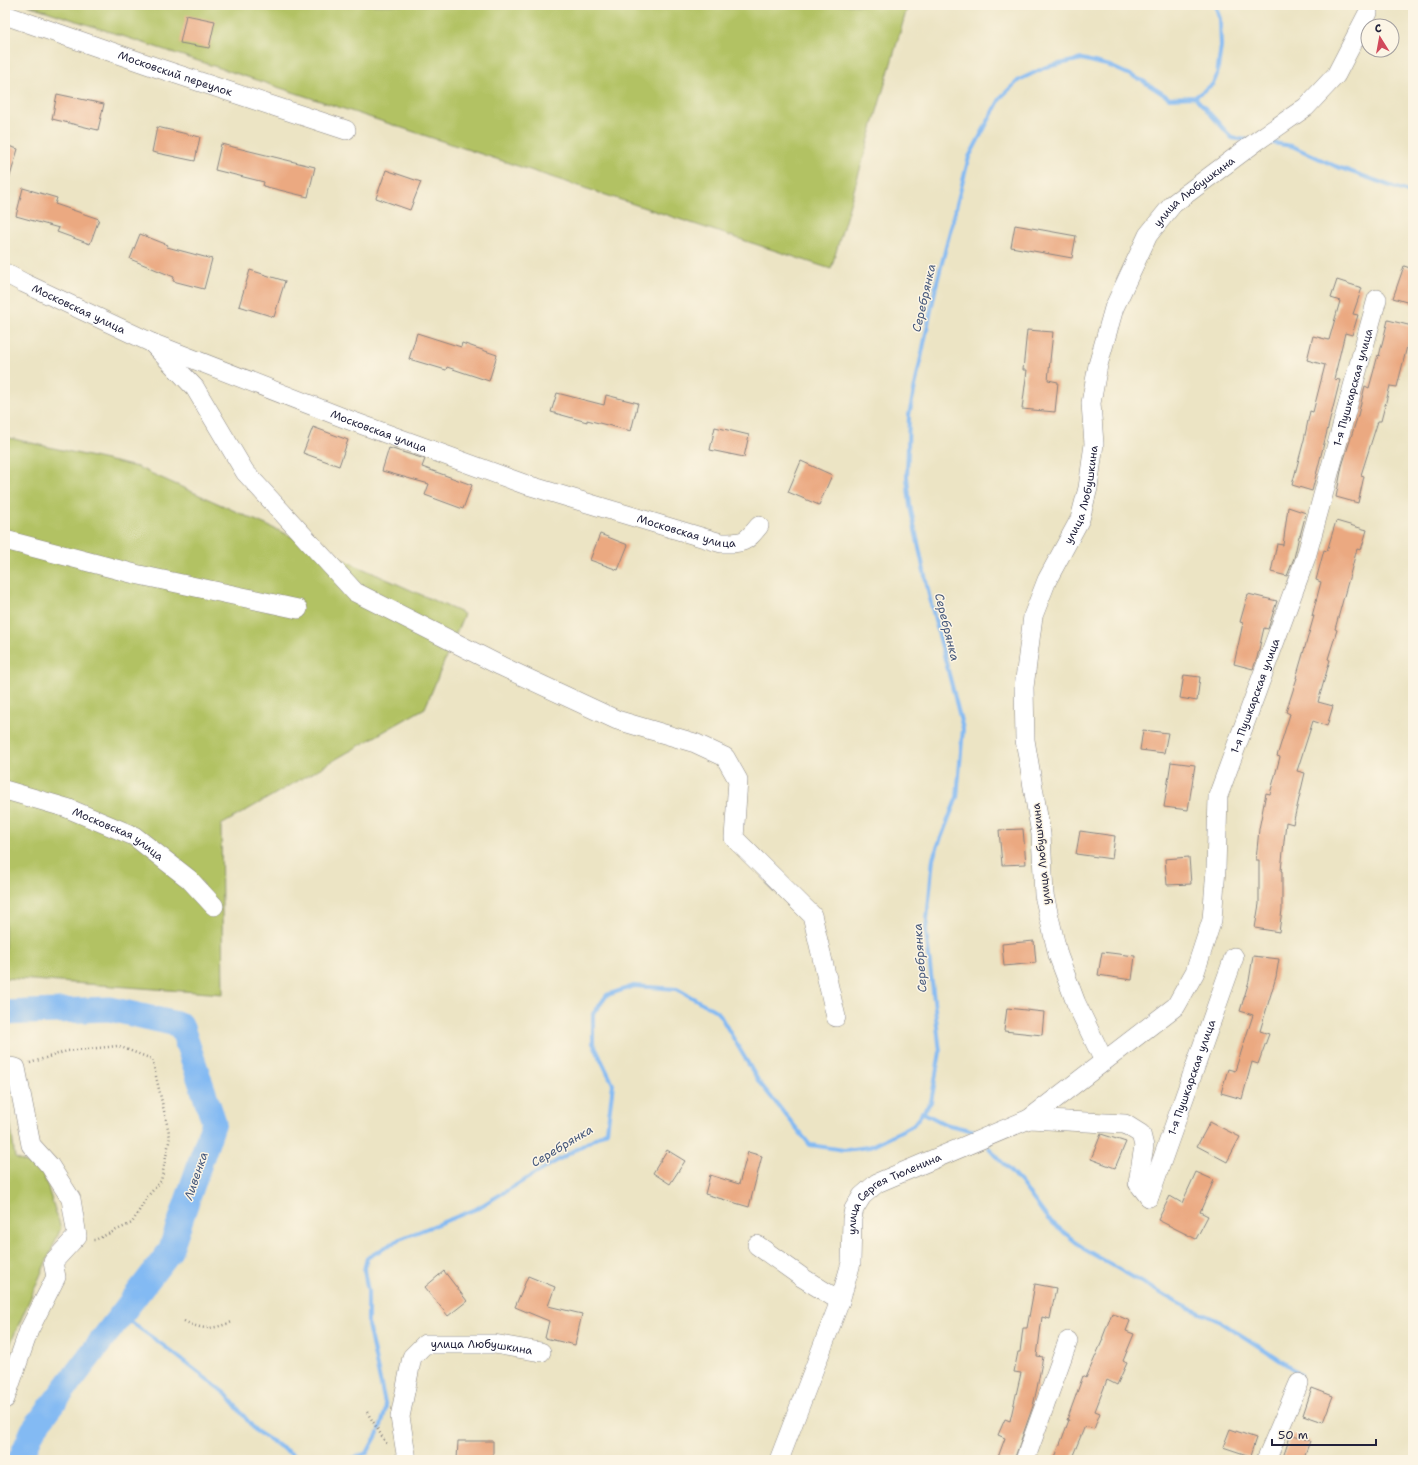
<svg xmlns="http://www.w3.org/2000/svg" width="1418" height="1465" font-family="'Shantell Sans',sans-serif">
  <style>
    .green { fill: #b2c264; stroke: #6a7250 }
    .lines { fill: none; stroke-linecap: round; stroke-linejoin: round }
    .stream { stroke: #83baf3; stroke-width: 4 }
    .river { stroke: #83baf3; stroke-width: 25 }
    .building { fill: #eba981 }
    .minor-casing { stroke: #878380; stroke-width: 20 }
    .path { stroke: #878380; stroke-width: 2.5; stroke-dasharray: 1 3; stroke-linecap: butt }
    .minor { stroke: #fff; stroke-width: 19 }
    .labels { text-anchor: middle; stroke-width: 3; stroke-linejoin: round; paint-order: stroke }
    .street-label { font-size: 11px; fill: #22223b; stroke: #fcf5e5 }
    .water-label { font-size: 12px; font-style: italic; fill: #44577b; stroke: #fcf5e5 }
  </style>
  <rect width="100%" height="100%" fill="#fcf5e5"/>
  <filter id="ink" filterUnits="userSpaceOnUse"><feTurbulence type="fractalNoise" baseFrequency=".025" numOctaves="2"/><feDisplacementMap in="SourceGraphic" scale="8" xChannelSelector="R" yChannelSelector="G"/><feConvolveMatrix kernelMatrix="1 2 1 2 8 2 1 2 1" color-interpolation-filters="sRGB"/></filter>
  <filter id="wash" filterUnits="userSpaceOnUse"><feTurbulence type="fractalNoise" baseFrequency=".012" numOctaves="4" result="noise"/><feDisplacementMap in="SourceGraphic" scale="16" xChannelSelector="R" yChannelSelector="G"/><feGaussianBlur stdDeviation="0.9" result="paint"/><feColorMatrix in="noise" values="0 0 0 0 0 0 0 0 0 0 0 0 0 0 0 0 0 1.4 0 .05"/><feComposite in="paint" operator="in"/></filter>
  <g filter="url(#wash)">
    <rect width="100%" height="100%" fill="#ece4c4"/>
    <path class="green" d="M28,5h880l-77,264z
      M5,437l132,30 327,147 -39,94 -204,117 2,169 -218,-16z
      M5,1083l10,75 27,12 19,58 -56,128z"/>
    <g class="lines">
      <path class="stream" d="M1195,97l37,41 16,2
        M1267,142l25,4 43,20 78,28
        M922,1112l23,12 29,7
        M989,1148l32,35 27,36 36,30 94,54 43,19 80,52
        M121,1315l43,31 62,48 30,37 45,29
        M380,1429l6,-21 -18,-83v-34l-4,-21 3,-12 33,-19 76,-30 131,-78 6,-47 -20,-41v-29l14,-19 27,-9 43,3 41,23 41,70 51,63 34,5 25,-3 44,-22 18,-23 9,-50 -14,-121 7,-73 24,-61 6,-68 -32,-125 -21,-98 -3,-29 2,-62 27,-129 33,-129 32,-60 18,-17 27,-13 36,-8 28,7 33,15 26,17 26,-1 18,-13 4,-9 4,-29 -1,-27 -5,-14
        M348,1460l19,-7 11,-20"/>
      <path class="river" d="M5,1013l105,-4 71,16 33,97 -44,129 -137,179 -13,30"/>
    </g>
    <g id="blocks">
      <path class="building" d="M186,15l29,6 -6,27 -29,-5z
        M57,94l47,10 -6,26 -46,-11z
        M157,127l43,10 -5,24 -43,-9z
        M221,144l94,23 -7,30 -45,-11 1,-4 -49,-12z
        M5,145l13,4 -10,34h-3z
        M386,170l35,12 -11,28 -34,-12z
        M23,188l34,10 -2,6 44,15 -9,25 -33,-12 2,-4 -43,-12z
        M1015,225l61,11 -4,22 -61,-11z
        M140,234l28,11 -1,2 45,12 -8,30 -31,-8 1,-4 -44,-18z
        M1404,266l9,3v35l-20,-6z
        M250,270l35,11 -11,36 -35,-11z
        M1337,280l25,8 -9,26 5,1 -6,20 -7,-2 -11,46 6,1 -28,111 -20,-6 12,-45 6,-29 3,1 12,-47 -18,-5 6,-24 16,4 11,-39 -9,-3z
        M1388,320l24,6 -15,61 -7,-1 -9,35h-3l-17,54 3,1 -6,27 -22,-6 6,-31 16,-51 7,-29 4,2 9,-33 1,1z
        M1027,330l26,2 -5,48 10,2 -3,30 -33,-3 5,-39h-4z
        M417,333l44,14 1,-4 35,12 -8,26 -42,-14 -1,3 -37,-11z
        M557,393l47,12 2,-10 32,8 -7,28 -44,-11v2l-36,-10z
        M313,427l35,13 -9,26 -36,-13z
        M715,427l34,8 -5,22 -34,-7z
        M389,448l36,11 -3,8 50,18 -9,24 -38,-14 4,-11 -47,-13z
        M801,461l31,14 -13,30 -31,-13z
        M1288,507l18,6 -6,23h-1l-5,22 -7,18 -16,-4 6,-28 6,1z
        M1336,521l31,9 -6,20 -4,-1 -22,80 2,1 -9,29 2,1 -12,42 15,4 -6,20 -14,-5 -16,50 8,2 -12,51 -7,-2 -5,49h1v39l-3,22 -24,-4 4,-24v-44h-3l3,-31 7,-36 4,1 10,-37 -3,-1 13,-42 -4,-2 11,-34h-1l18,-62h-2l9,-34 -5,-2 8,-30 3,1z
        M600,534l28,11 -10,25 -28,-10z
        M1248,594l29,7 -9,28 -4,-1 -7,30 -4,11 -19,-5 9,-41 -3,-1z
        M1184,675l16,2 -3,24 -17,-3z
        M1143,730l25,3 -4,20 -24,-3z
        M1171,762l24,3 -7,45 -24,-3z
        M1023,829l3,35 -24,1 -3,-35z
        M1080,831l35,5 -3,23 -36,-5z
        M1189,857l2,27 -24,1 -2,-26z
        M1034,941l2,22 -32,3 -2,-22z
        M1102,952l33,4 -3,24 -34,-5z
        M1253,956l26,3 -3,18 -16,54 9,3 -11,30 -6,-2 -10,37 -21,-6 7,-24 7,2 18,-56 -13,-4 9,-30z
        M1007,1008l37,4 -2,23 -38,-4z
        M1210,1122l30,15 -13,25 -30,-16z
        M1101,1134l25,8 -11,26 -24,-9z
        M667,1150l18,11 -15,23 -17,-11z
        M748,1152l14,4 -13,51 -44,-13 5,-19 29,9z
        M1196,1172l18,8 -14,32 8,4 -12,23 -38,-19 12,-24 12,7z
        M444,1271l23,30 -19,15 -23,-29z
        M528,1276l27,11 -7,19 34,8 -7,31 -30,-7 4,-17 -34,-14z
        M1035,1284l21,4 -6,31 -8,-2 -5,39 6,1 -6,31 -4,18 -19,54h-17l8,-22 -7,-3 7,-16 5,2 11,-48 -7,-1 4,-20h2l3,-24h4z
        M1112,1313l18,8 -4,10 8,3 -11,27 4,2 -10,22 -10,-5 -12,31 5,2 -6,16 -9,-3 -14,34h-17l15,-40h-2l16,-44 3,2 17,-39h-1z
        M1312,1388l21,8 -10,26 -20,-7z
        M1230,1429l26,9 -6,18 -27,-9z
        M1291,1434l19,7 -7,19h-21z
        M458,1441h35v19h-36z"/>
    </g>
  </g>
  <g filter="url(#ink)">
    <use href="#blocks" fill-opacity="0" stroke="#878380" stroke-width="1"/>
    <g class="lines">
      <g class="minor-casing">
        <g id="minor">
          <path id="s1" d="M5,15l153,53 188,62"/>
          <path id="s2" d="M5,273l19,10 128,60 197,77 175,64 197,59c23,0 24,0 38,-17"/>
          <path d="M152,343l43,45 50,84 110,120 146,74 116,54 78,23 30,14 13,23 -4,58 78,77 24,102"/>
          <path d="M5,540l130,34 163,35"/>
          <path id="s3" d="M5,790l62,18 67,28 55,43 25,27"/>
          <path id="s4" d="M1104,1061l-28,-58 -18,-48 -14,-60 -3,-61 -16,-94 -1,-53 9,-71 14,-36 33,-61 8,-31 6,-44 -3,-41 7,-38 16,-57 34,-73 25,-31 84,-63 49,-34 30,-32 32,-62"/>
          <path d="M5,1066l11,2 15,77 19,21 21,33 6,37 -24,26 3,15 -27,53 -24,69"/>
          <path d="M1029,1119l96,5 16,10 3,12 -6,37 11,14"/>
          <path id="s5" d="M1149,1197l85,-240"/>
          <path d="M757,1245l46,33 37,23"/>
          <path id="s6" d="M407,1460l-7,-43 12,-60 13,-13h69l47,8"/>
          <path id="s7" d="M779,1460l61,-159 11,-38 1,-44 2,-10 8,-13 15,-13 152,-64 147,-113 19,-34 17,-52 4,-51 2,-73 88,-239 71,-258"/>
          <path d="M1025,1460l43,-119"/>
          <path d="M1266,1460l33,-77"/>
        </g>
      </g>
      <path class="path" d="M30,1063l37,-12 51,-5 34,13 18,78 -9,44 -14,16 -15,26 -37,17h-3
        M184,1321c20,10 29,8 48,1
        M367,1412l21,34"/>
      <use href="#minor" class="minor"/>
    </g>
  </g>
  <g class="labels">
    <g class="street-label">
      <text dy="4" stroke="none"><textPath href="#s1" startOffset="180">Московский переулок</textPath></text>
      <text dy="4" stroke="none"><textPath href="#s4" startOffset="926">улица Любушкина</textPath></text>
      <text dy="4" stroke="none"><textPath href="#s2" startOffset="82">Московская улица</textPath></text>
      <text dy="4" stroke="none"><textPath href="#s7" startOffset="1298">1-я Пушкарская улица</textPath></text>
      <text dy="4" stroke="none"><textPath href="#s2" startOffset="406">Московская улица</textPath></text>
      <text dy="4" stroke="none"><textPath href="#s4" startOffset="590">улица Любушкина</textPath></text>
      <text dy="4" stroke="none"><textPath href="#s2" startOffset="730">Московская улица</textPath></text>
      <text dy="4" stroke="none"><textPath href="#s7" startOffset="974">1-я Пушкарская улица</textPath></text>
      <text dy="4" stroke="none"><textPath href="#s3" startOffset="122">Московская улица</textPath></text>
      <text transform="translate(1041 854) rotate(-96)" y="4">улица Любушкина</text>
      <text dy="4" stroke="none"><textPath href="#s5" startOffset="127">1-я Пушкарская улица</textPath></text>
      <text dy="4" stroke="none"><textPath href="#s7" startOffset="303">улица Сергея Тюленина</textPath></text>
      <text dy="4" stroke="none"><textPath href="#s6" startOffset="180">улица Любушкина</textPath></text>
    </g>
    <g class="water-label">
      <text transform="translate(924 298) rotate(-77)" y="4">Серебрянка</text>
      <text transform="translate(947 627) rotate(76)" y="4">Серебрянка</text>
      <text transform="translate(920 958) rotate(-94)" y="4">Серебрянка</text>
      <text transform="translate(562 1146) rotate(-31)" y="4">Серебрянка</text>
      <text transform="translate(196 1176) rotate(-71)" y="4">Ливенка</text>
    </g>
  </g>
  <rect width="1418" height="1465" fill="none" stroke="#fcf5e5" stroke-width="20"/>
  <g transform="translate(1380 38) rotate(349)"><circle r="19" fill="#fcf5e5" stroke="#a5a1a1"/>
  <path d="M0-3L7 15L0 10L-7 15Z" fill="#d1495b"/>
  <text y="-6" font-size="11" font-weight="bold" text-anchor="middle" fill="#22223b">С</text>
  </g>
  <path d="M1272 1439v6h104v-6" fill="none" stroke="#22223b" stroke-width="2"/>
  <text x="1278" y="1439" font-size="12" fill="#22223b" stroke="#fcf5e5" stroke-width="3" paint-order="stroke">50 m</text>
</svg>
